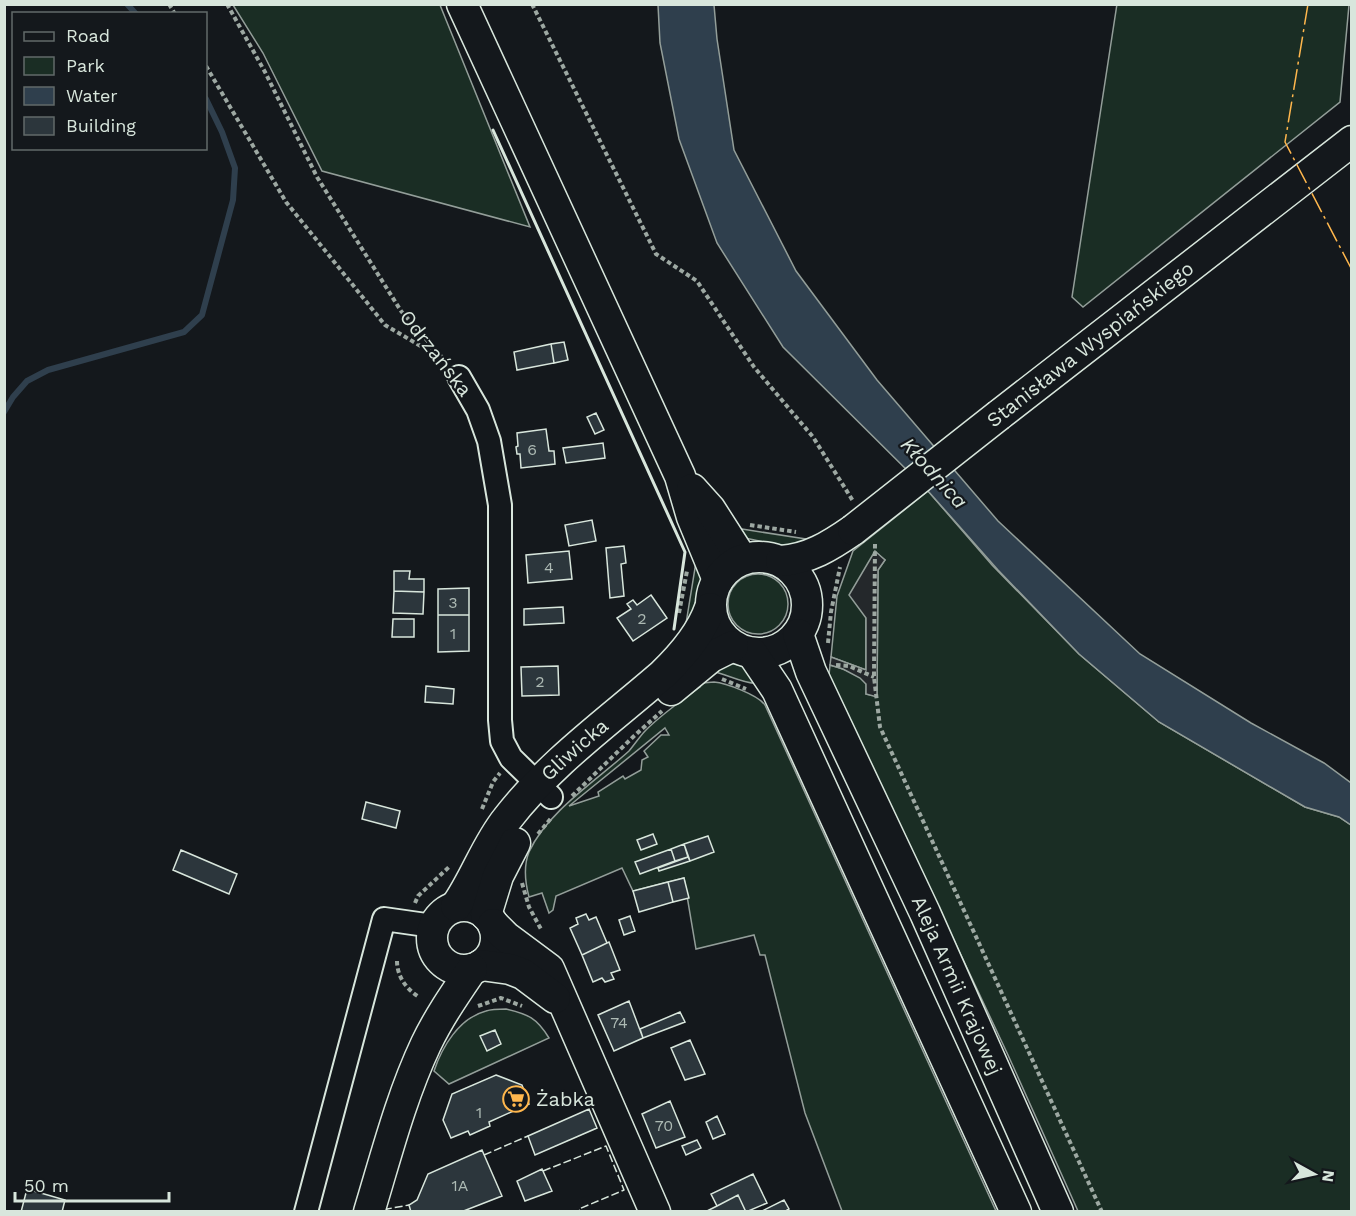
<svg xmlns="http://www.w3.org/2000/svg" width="1356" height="1216" font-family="'Work Sans',sans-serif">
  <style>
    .green { fill: #1a2d24; stroke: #939e99; stroke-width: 1.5; fill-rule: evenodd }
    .parking { fill: #24282b; stroke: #939e99; stroke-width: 1.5 }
    .water { fill: #2f3f4d; stroke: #939e99; stroke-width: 1.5 }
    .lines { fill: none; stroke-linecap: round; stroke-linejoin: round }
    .stream { stroke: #2f3f4d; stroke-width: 6 }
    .building { fill: #2c363c; stroke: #d8e6dc; stroke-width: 1.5 }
    .minor-casing { stroke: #d8e6dc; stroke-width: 26 }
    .major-casing { stroke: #d8e6dc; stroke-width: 33 }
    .path { stroke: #9da8a2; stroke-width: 4; stroke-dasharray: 4.5 3; stroke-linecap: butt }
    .minor { stroke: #14181c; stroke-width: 22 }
    .major { stroke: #14181c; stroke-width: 30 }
    .major-bridge-casing { stroke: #d8e6dc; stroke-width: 33; stroke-linecap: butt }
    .major-bridge { stroke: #14181c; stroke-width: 30 }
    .fence { stroke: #d8e6dc; stroke-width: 1.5; stroke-dasharray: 8 3; stroke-linecap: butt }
    .wall { stroke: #d8e6dc; stroke-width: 3 }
    .power { stroke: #ffb74d; stroke-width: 1.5; stroke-dasharray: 21 4.5 3 4.5; stroke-linecap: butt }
    .labels { text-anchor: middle; stroke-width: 4.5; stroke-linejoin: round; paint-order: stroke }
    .number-label { font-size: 16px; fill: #adbab4 }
    .street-label { font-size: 20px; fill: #d8e6dc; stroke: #14181c }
    .poi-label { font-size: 20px; fill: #d8e6dc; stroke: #14181c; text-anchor: start }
    .water-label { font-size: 21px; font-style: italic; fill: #d8e6dc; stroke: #14181c }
  </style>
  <rect width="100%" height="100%" fill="#14181c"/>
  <path class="green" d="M1117,4l232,1 -9,97 -257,205 -11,-10z
    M233,5h207l90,222 -208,-56 -59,-118z
    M928,491l64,74 87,89 80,68 146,85 34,10 12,8v386h-273l-70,-156 -179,-380 1,-10c10,3 31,8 36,19 1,3 0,7 0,10l11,2 1,-126 7,-10 -10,-8 -9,66v52l-35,-13 6,-61 16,-45z
    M742,529l64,10 3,2 -26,5 -38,-8 -7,-7z
    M696,562l7,4 -9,62 -11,14z
    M728 604a30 30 0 1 1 60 0a30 30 0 1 1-60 0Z
    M730,663l17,4 11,16c-8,3 -33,-9 -43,-11z
    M714,682c12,1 44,13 51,23l231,506h-154l-37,-98 -40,-158h-5l-6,-20 -58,14 -12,-71 -51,13 -11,-23 -66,28 -3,14 -4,3 -7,-20 -13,4c-4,-15 -6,-30 0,-45 18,-40 68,-72 100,-101 6,-7 11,-15 17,-21 16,-16 36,-30 54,-43l2,-4zM665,728l4,7h-8l-17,16 4,6 -6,3 -1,10 -16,9 -2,-3 -25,16 1,4 -30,10z
    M506,1009c22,5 31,9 43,29l-100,46 -15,-13c8,-24 25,-53 52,-60 6,-2 13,-2 20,-2z"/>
  <path class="parking" d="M875,551l10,9 -7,10 -1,127 -11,-3v-10l-6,-6 -17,-9 -13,-4 1,-8 35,13v-52l-17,-23z"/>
  <path class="water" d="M658,5h56l3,34 17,111 62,121 81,109 121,141 142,133 111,69 73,40 27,20v42l-12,-8 -34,-10 -146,-85 -80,-68 -81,-84 -70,-79 -145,-144 -66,-104 -38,-104 -19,-96z"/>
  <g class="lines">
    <path class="stream" d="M127,4l9,10
      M4,412l9,-15 14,-16 21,-11 136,-38 18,-17 31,-115 2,-32 -13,-36 -16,-33"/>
  </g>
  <path class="building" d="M564,342l4,18 -14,3 -3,-19z
    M551,344l3,19 -37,7 -3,-18z
    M596,413l8,17 -9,4 -8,-17z
    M546,429l3,22h5l1,13 -34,4 -1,-14h-3l-1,-7 2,-1 -1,-13z
    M603,443l2,15 -39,5 -3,-15z
    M592,520l4,21 -27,5 -4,-21z
    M624,546l2,17 -5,1 3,32 -14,2 -4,-50z
    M569,551l3,28 -44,4 -2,-28z
    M394,571h16l-1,8h15v13l-30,-1z
    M469,588v27h-31v-26z
    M394,591l30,1 -1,22 -30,-1z
    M651,595l16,23 -34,23 -16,-23 14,-9 -4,-5 6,-4 4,5z
    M563,607l1,16 -40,2v-16z
    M438,615h31v36l-31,1z
    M393,619h21v18h-22z
    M558,666l1,29 -37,1 -1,-29z
    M426,686l28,3 -1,15 -28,-2z
    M366,802l34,9 -4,17 -34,-9z
    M653,834l4,10 -16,6 -4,-10z
    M708,836l6,16 -24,9 -6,-17z
    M684,844l4,13 -13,4 -4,-12z
    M671,849l4,12 -35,13 -5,-12z
    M181,850l56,24 -8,20 -56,-24z
    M688,857l2,4 -31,10 -1,-3z
    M684,878l5,20 -16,4 -5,-20z
    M668,882l5,20 -34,10 -6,-21z
    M586,914l3,6 7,-3 11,26 -25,12 -12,-27 8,-4 -2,-6z
    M630,916l5,15 -11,4 -5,-15z
    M609,942l11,28 -9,3 3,6 -9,3 -3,-4 -9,4 -11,-27z
    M629,1001l14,37 -29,13 -16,-36z
    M680,1012l5,10 -42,16 -3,-9z
    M495,1030l6,14 -14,7 -7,-15z
    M690,1040l15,34 -20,6 -14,-32z
    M496,1075l26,10 7,19 -40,18 1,4 -20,9 -2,-4 -17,7 -8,-18 9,-26z
    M670,1101l15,36 -29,11 -14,-34z
    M589,1109l8,19 -62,27 -7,-19z
    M717,1116l8,18 -12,5 -7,-17z
    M697,1140l4,8 -15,7 -4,-9z
    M482,1150l20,46 -41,16h-50l-2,-7 8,-5 11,-26z
    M542,1169l10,22 -27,10 -8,-20z
    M753,1174l14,29 -21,9 -8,-17 -21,11 -6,-12z
    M27,1189l38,11 -3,12h-41z
    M738,1195l8,17h-41l12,-6z
    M784,1200l5,9 -5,3h-24z"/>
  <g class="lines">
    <g class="minor-casing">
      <path id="minor" d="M459,377l19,33 11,31 11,64v215l2,21 9,17 40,39
        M306,1212l78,-293 49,7"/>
    </g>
    <g class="major-casing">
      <g id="major">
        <path d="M462,4l218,472 12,41 26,63"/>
        <path d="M999,415l353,-274"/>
        <path d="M692,489l18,20 32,50"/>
        <circle cx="759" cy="605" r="48"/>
        <path d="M781,561c28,-2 49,-15 72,-31"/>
        <path id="s1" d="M798,634l13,38 114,241 133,299"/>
        <path d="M752,653l25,37 239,522"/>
        <path d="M671,690l40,-33 22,-11"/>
        <circle cx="464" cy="938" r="32"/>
        <path id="s2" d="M456,906c19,-27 30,-61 51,-87 43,-56 102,-98 155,-144 20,-19 39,-41 48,-67"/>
        <path d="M486,915l12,-39 17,-33"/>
        <path d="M493,924l13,13 43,32 106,243"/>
        <path d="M481,965l29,4 13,5 32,24"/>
        <path d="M369,1212c17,-56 32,-115 57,-168 13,-27 29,-50 46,-75"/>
      </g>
    </g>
    <path class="path" d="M169,4l6,10
      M227,4l38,68 52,105 84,134 46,52
      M532,4l124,250 41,27 57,86 59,70 40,64
      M206,66l80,136 99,123 56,33
      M750,525l46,7
      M875,544l-1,133 6,50 222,485
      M679,613l8,-42
      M828,643l3,-31 9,-45
      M836,665l13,1 25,11
      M722,679l24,10
      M572,796l61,-59 29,-26
      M482,809l11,-27 7,-9
      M538,834l14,-17
      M522,883l7,24 13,24
      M415,903l3,-7 31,-29
      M397,961c0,15 9,28 22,36
      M478,1006l23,-8 21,8"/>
    <use href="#minor" class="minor"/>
    <use href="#major" class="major"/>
    <g class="major-bridge-casing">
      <path id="major-bridge" d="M853,530l146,-115"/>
    </g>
    <use href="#major-bridge" class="major-bridge"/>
    <path class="fence" d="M484,1155l44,-19
      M543,1171l63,-25 18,44 -45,19 1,3
      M386,1212l1,-3 22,-4"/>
    <path class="wall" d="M493,130l192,422 -11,77"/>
    <path class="power" d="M1308,4l-23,138 67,128"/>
  </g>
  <defs>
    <g id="supermarket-ring" transform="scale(1.35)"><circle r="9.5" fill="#14181c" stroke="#ffb74d" stroke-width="1.5"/><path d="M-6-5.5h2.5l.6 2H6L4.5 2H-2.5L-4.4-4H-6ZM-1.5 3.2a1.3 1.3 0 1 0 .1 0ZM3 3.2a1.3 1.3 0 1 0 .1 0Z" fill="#ffb74d"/></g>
  </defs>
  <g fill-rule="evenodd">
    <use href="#supermarket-ring" x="516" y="1099"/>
  </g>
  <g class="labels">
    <g class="number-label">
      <text x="532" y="455">6</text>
      <text x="549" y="573">4</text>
      <text x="453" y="608">3</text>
      <text x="642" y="624">2</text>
      <text x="453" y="639">1</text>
      <text x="540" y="687">2</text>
      <text x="619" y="1028">74</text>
      <text x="479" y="1118">1</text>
      <text x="664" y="1131">70</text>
      <text x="460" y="1191">1A</text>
    </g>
    <g class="street-label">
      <text transform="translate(1090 344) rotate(-38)" y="7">Stanisława Wyspiańskiego</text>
      <text transform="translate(436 353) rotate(52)" y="7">Odrzańska</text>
      <text dy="7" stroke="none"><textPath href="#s2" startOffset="198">Gliwicka</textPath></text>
      <text dy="7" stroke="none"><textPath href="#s1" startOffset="386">Aleja Armii Krajowej</textPath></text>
    </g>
    <g class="poi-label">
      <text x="536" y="1106">Żabka</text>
    </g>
    <g class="water-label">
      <text transform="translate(934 473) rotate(48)" y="7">Kłodnica</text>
    </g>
  </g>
  <rect width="1356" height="1216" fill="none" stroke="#d8e6dc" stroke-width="12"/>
  <rect x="12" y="12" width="195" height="138" fill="#14181c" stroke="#626a69" stroke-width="1.5"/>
  <rect x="24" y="32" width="30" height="9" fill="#14181c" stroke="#626a69" stroke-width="1.5"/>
  <text x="66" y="42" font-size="18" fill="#d8e6dc">Road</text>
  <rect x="24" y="57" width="30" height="18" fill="#1a2d24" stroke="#626a69" stroke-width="1.5"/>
  <text x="66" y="72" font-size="18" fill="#d8e6dc">Park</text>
  <rect x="24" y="87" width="30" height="18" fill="#2f3f4d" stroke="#626a69" stroke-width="1.5"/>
  <text x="66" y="102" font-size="18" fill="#d8e6dc">Water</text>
  <rect x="24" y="117" width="30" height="18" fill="#2c363c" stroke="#626a69" stroke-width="1.5"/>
  <text x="66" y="132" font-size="18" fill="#d8e6dc">Building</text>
  <g transform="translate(1314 1174) rotate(98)" stroke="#14181c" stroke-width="4.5" paint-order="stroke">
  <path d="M0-4.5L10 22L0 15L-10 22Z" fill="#d8e6dc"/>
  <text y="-9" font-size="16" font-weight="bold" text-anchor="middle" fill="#d8e6dc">N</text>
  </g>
  <path d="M15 1192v9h154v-9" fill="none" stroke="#d8e6dc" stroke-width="3"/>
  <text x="24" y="1192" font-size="18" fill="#d8e6dc" stroke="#14181c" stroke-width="4.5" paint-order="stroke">50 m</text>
</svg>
